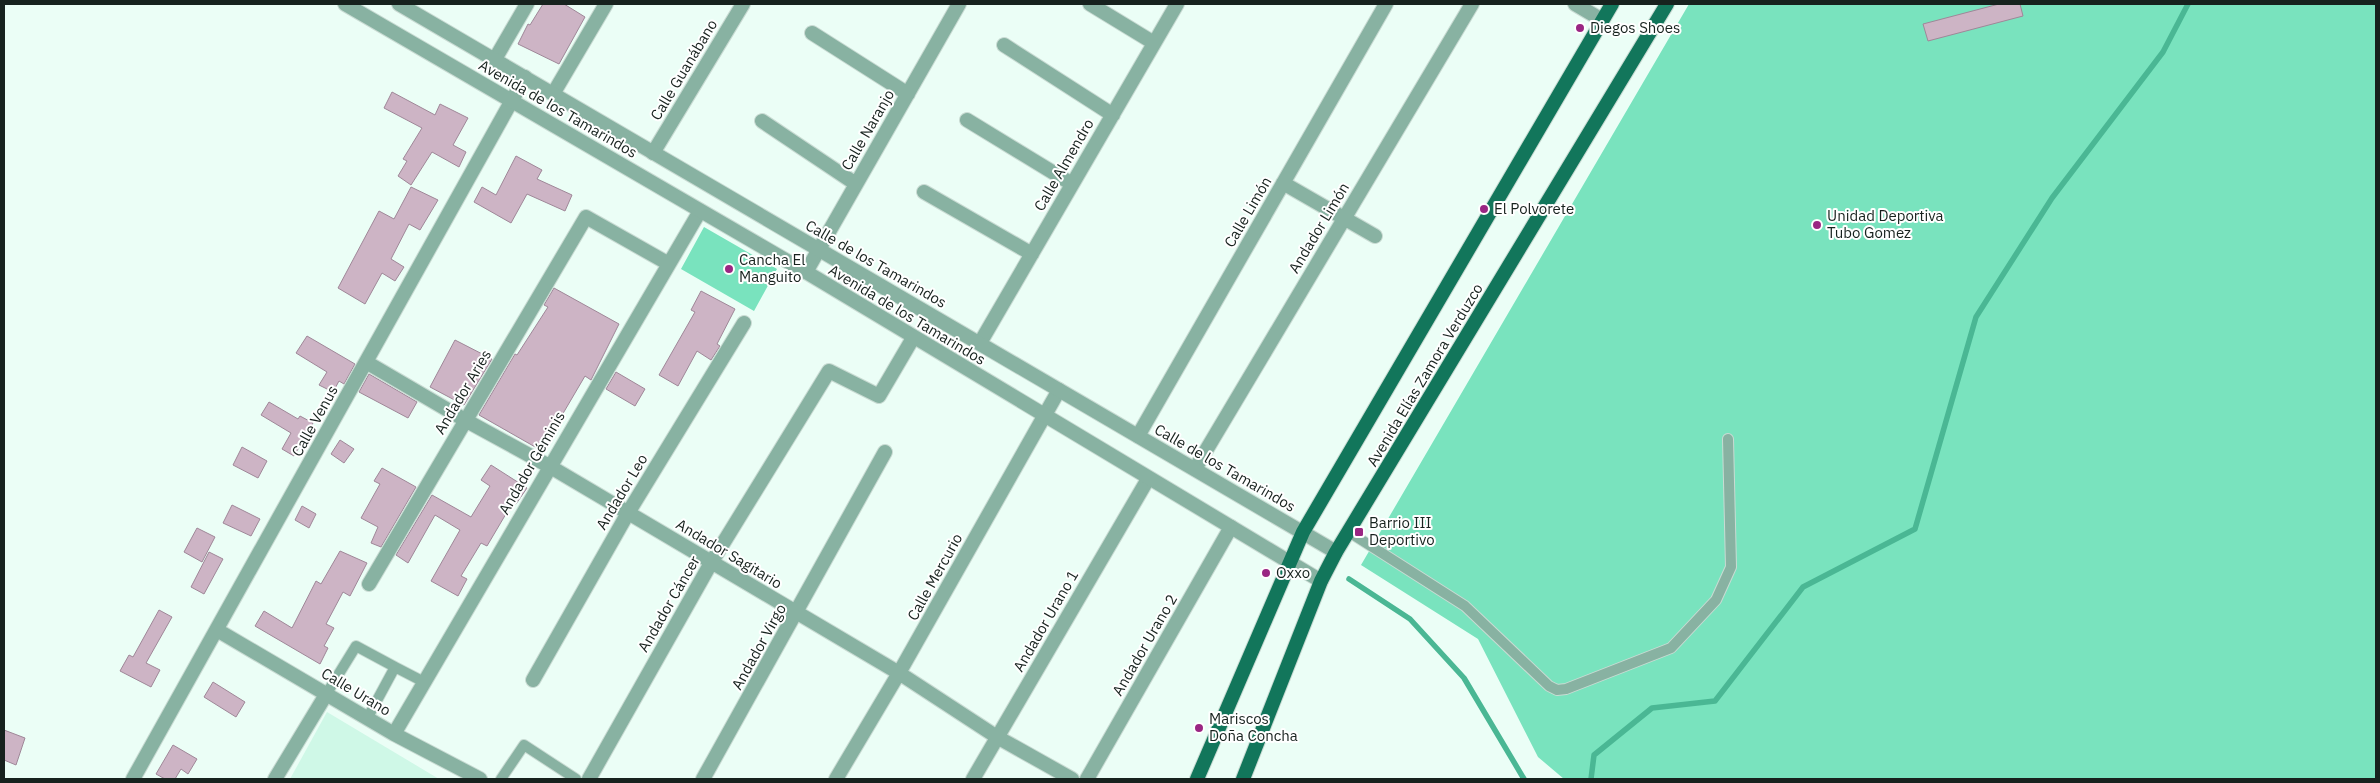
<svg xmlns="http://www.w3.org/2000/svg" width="2380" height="783" font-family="'IBM Plex Sans',sans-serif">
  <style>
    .built { fill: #cff8e7 }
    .green { fill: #79e3be }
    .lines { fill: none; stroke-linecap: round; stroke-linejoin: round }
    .stream { stroke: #4ab794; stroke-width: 5.5 }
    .building { fill: #cdb4c5; stroke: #9f8798 }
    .service-casing { stroke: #c9dbd3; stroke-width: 12 }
    .minor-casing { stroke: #c9dbd3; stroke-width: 16 }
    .tertiary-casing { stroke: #c9dbd3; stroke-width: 16 }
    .primary-casing { stroke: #c9dbd3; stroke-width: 16 }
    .service { stroke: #88b2a2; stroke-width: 10 }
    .minor { stroke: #88b2a2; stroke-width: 14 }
    .tertiary { stroke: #88b2a2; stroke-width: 14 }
    .primary { stroke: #12765b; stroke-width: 14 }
    .poi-dot { fill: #9a2683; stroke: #fff; stroke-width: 2 }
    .labels { text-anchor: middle; stroke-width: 4; stroke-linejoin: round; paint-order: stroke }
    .poi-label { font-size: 15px; fill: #17221e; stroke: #fff; text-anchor: start }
    .street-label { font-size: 15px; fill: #17221e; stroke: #fff }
  </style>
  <rect width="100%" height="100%" fill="#ebfef6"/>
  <path class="built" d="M327,712l112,67h-149z"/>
  <path class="green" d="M1689,4h687v775h-812l-26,-22 -60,-118 -117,-74z
    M704,227l73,42 -23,42 -73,-42z"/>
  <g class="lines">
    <path class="stream" d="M1349,579l61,40 54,59 60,101
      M1591,779l3,-24 58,-47 63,-7 88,-114 112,-58 61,-212 76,-119 111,-146 25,-48"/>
  </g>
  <path class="building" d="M543,4h21l21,13 -26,47 -41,-20 10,-20 2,1z
    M1999,4h21l3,12 -95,25 -5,-17z
    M392,92l43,23 5,-11 28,14 -15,27 13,7 -7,15 -27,-15 -21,33 -13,-9 9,-15 -4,-2 19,-31 -38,-20z
    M516,156l26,14 -5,9 35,16 -7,16 -38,-17 -16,29 -37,-21 8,-15 14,8z
    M411,187l27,13 -18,30 -11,-6 -18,35 13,8 -9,14 -13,-8 -17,31 -27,-16 41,-77 15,8z
    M554,288l65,36 -28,56 -6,-4 -27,46 3,2 -17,28 -65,-37 36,-61 2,1 31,-48 -4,-2z
    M701,291l34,18 -18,35 3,2 -9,14 -14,-9 -19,35 -19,-11 36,-63 -4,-2z
    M307,336l48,28 -11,20 -5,-3 -6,11 -14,-7 8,-13 -31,-19z
    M455,340l37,19 -28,46 -34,-18z
    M616,372l29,17 -10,17 -29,-17z
    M369,374l48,28 -9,16 -49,-26z
    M269,402l29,17 2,-3 13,7 -19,33 -12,-7 9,-16 -30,-18z
    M340,440l14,9 -10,14 -13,-9z
    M242,447l25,14 -9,17 -25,-13z
    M491,465l36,23 -11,16 -3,-2 -26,44 -6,-3 -20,33 6,3 -9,17 -27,-15 29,-51 -25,-15 -27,48 -12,-8 36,-60 39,22 19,-31 -9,-6z
    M382,468l34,19 -35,60 -10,-4 7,-16 -17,-9 19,-34 -6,-3z
    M232,505l28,14 -9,17 -28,-13z
    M302,506l14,8 -7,14 -14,-8z
    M197,528l18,9 -13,25 -18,-10z
    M340,551l27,12 -17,33 -7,-4 -17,32 8,4 -10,18 4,2 -8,16 -65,-38 9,-15 28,17 24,-47 5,3z
    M209,552l14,7 -19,35 -13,-7z
    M159,610l13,7 -26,46 14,7 -9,17 -31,-16 9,-16 4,2z
    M213,682l32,20 -9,15 -32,-20z
    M4,730l21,8 -9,27 -12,-5z
    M173,745l24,14 -9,15 -7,-5 -6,10h-10l-9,-5z"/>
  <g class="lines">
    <g class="service-casing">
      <path id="service" d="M1349,532l116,74 84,80 8,4 9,-1 105,-41 45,-48 15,-33 -3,-128
        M395,667l29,15
        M327,693l29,-47 39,21 -27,50
        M501,779l23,-34 52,34"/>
    </g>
    <g class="minor-casing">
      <path id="minor" d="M1090,4l64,39
        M1575,4l27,16
        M812,33l96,61
        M1004,45l109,70
        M495,59l32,-55
        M553,94l53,-90
        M967,120l105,64
        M762,121l94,63
        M653,153l90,-149
        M1283,183l92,53
        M924,192l108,62
        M806,272l153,-268
        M980,343l197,-339
        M366,362l99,58 84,46 350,207 98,64 75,42
        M1138,436l248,-432
        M1195,469l277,-465
        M369,584l217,-367 83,47
        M217,630l177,104 86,45
        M533,680l95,-167 116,-190
        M394,734l306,-523
        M133,779l392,-702
        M275,779l52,-86
        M589,779l122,-216 118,-192 50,25 34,-58
        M703,779l182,-327
        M836,779l63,-106 160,-283
        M973,779l175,-300
        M1087,779l144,-252"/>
    </g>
    <g class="tertiary-casing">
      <path id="tertiary" d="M345,4l461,268 515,309
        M399,4l937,548"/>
    </g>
    <g class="primary-casing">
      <path id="primary" d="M1197,779l106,-247 309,-528
        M1243,779l78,-198 15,-29 331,-548"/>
    </g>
    <use href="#service" class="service"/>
    <use href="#minor" class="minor"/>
    <use href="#tertiary" class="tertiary"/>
    <use href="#primary" class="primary"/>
  </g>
  <g class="poi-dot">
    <circle cx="1580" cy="28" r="5"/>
    <circle cx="1484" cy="209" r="5"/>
    <circle cx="1817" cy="225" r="5"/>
    <circle cx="729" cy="269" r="5"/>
    <rect x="1354" y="527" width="10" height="10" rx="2.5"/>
    <circle cx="1266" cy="573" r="5"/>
    <circle cx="1199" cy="728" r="5"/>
  </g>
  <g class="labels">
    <g class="poi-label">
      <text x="1590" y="33">Diegos Shoes</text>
      <text x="1494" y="214">El Polvorete</text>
      <text x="1827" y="221">Unidad Deportiva<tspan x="1827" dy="17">Tubo Gomez</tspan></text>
      <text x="739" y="265">Cancha El<tspan x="739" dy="17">Manguito</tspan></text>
      <text x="1369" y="528">Barrio III<tspan x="1369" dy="17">Deportivo</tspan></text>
      <text x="1276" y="578">Oxxo</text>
      <text x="1209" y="724">Mariscos<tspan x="1209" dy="17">Doña Concha</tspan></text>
    </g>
    <g class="street-label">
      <text transform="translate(684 70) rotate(-59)" y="5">Calle Guanábano</text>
      <text transform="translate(558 109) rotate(30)" y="5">Avenida de los Tamarindos</text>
      <text transform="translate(868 130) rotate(-60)" y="5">Calle Naranjo</text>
      <text transform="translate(1064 165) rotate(-60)" y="5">Calle Almendro</text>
      <text transform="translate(1248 212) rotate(-60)" y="5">Calle Limón</text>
      <text transform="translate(1319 228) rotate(-59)" y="5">Andador Limón</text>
      <text transform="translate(876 264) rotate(30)" y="5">Calle de los Tamarindos</text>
      <text transform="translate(907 315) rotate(31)" y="5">Avenida de los Tamarindos</text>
      <text transform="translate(1425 375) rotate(-59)" y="5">Avenida Elías Zamora Verduzco</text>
      <text transform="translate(463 392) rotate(-59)" y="5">Andador Aries</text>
      <text transform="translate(315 421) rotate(-61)" y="5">Calle Venus</text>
      <text transform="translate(532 463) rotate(-60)" y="5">Andador Géminis</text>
      <text transform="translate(1225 468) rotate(30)" y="5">Calle de los Tamarindos</text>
      <text transform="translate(622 492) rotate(-59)" y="5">Andador Leo</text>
      <text transform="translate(729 554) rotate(31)" y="5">Andador Sagitario</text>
      <text transform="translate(935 577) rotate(-61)" y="5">Calle Mercurio</text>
      <text transform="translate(669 604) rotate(-60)" y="5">Andador Cáncer</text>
      <text transform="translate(1046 621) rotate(-60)" y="5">Andador Urano 1</text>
      <text transform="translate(1145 645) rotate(-60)" y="5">Andador Urano 2</text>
      <text transform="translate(759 647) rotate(-61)" y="5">Andador Virgo</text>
      <text transform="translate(356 692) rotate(31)" y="5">Calle Urano</text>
    </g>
  </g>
  <rect width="2380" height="783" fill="none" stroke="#17221e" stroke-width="10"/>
</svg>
